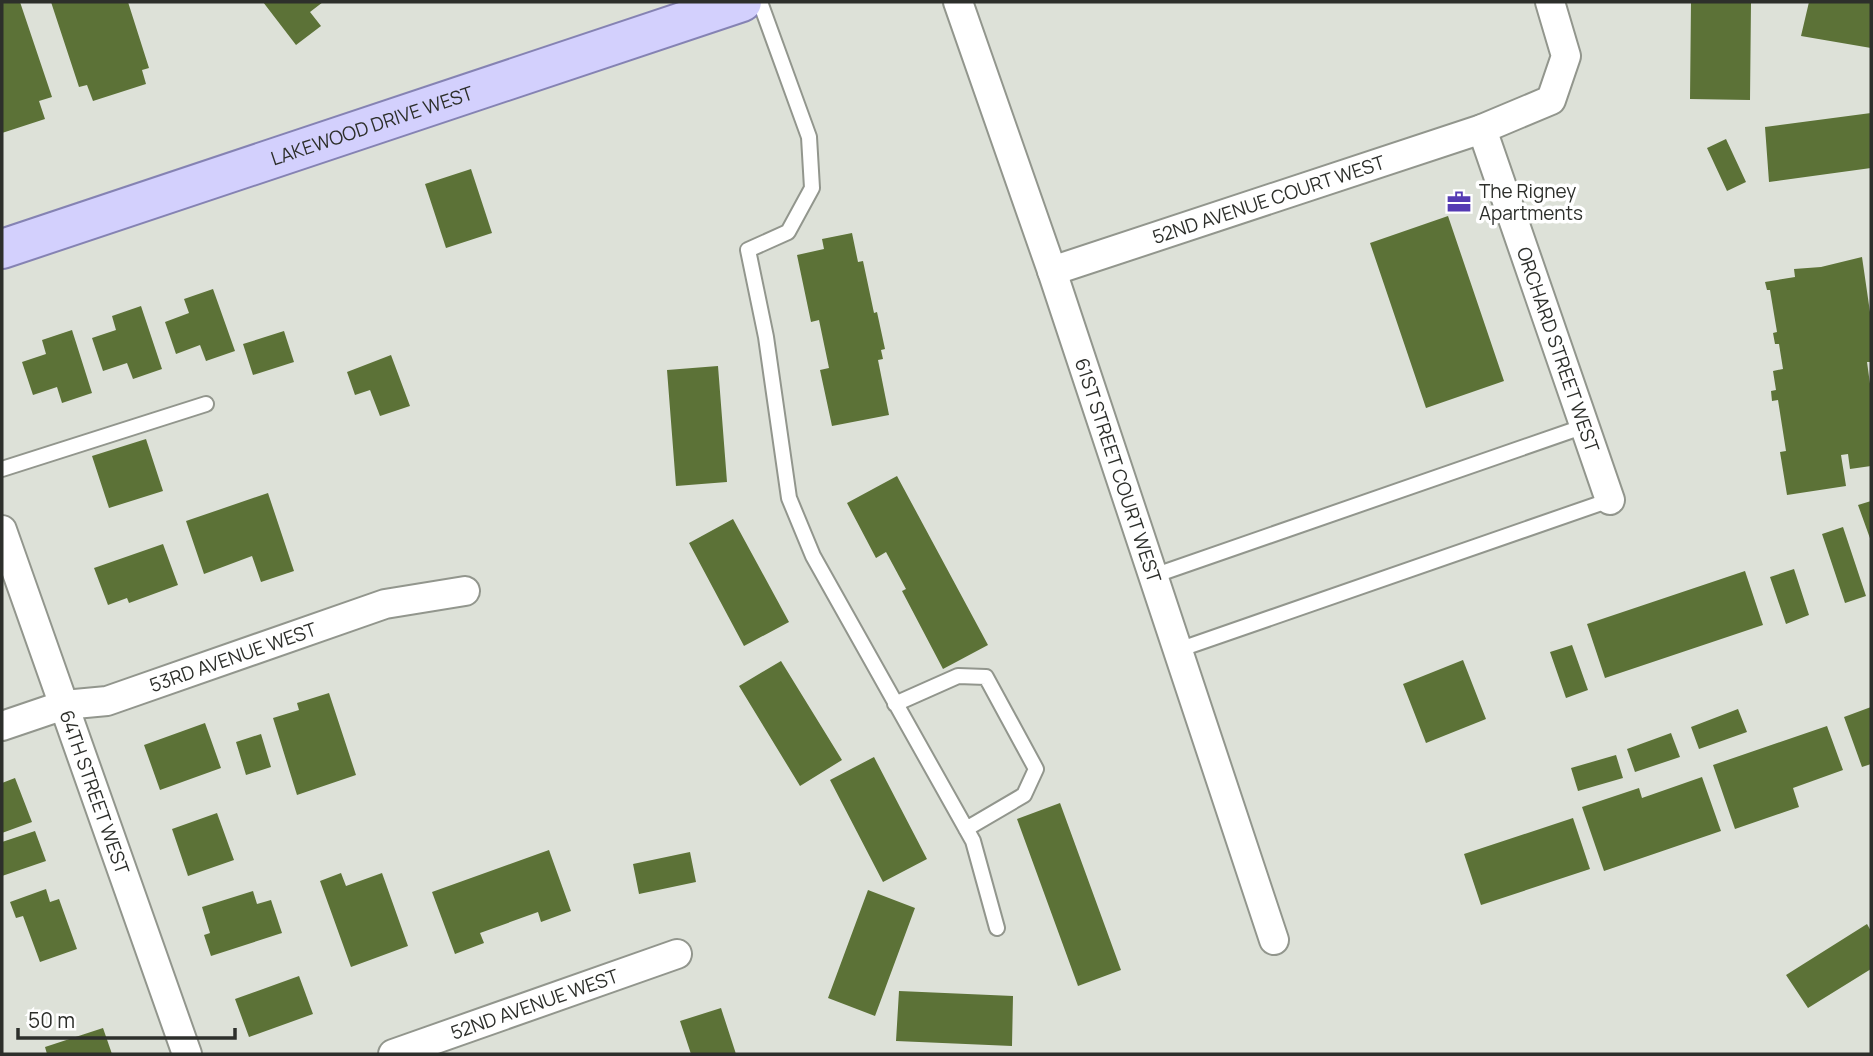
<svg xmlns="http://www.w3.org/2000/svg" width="1873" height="1056" font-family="Manrope,sans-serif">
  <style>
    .building { fill: #5c7237 }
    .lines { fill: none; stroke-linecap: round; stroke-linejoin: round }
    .service-casing { stroke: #92968d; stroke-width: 18 }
    .minor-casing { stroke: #92968d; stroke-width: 32 }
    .primary-casing { stroke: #8583b3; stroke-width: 42 }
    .service { stroke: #fff; stroke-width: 14 }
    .minor { stroke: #fff; stroke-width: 28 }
    .primary { stroke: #d3d0fd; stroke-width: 38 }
    .labels { text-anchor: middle; stroke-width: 7; stroke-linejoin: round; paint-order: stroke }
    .street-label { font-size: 19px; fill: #2d2f2b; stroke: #fff }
    .poi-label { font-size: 19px; fill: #2d2f2b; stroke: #fff; text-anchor: start }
  </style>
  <rect width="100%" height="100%" fill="#dde1d8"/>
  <path class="building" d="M2,2h18l32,95 -13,4 6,18 -43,14z
    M51,2h77l21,66 -7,2 4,14 -53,17 -6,-16 -8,2z
    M263,2h60l-13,10 11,14 -25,19z
    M1691,2h60l-1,98 -60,-1z
    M1809,2h62v46l-70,-12z
    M1871,113v55l-102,14 -4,-55z
    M1726,139l20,43 -19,9 -20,-43z
    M471,169l21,64 -46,15 -21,-64z
    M1448,216l56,165 -78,27 -56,-165z
    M852,233l6,29 5,-1 11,52 3,-1 8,37 -4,1 2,9 -5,1 11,55 -57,11 -12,-56 9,-2 -10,-48 -8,2 -14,-67 27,-6 -2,-10z
    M1862,257l9,62v43h-4l4,29v75l-21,3 -2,-15 -7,1 5,31 -59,9 -7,-43 6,-1 -8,-51 -6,1 -1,-10 5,-1 -3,-19 10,-2 -4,-25h-4l-2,-11 4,-1 -7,-42h-3l-2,-8 30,-5 -1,-8 27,-2z
    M213,289l22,62 -29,10 -6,-16 -24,9 -11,-32 24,-9 -5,-14z
    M141,306l21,63 -29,10 -6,-16 -24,8 -11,-33 24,-8 -4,-14z
    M72,330l20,63 -30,10 -5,-16 -24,8 -11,-33 24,-8 -4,-14z
    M284,331l10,31 -41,13 -10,-31z
    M391,355l19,51 -30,10 -10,-26 -15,5 -8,-23z
    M718,366l9,116 -51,4 -9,-116z
    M146,439l17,52 -54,17 -17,-52z
    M897,476l91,169 -45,24 -41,-78 4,-2 -20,-37 -10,6 -29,-55z
    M268,493l26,78 -33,11 -9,-26 -48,18 -18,-53z
    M1871,501v40l-13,-36z
    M733,519l56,103 -45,24 -55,-103z
    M1843,527l23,69 -21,7 -23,-69z
    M163,544l15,41 -49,18 -2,-5 -19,7 -14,-37z
    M1794,569l15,46 -23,9 -16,-47z
    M1745,571l18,54 -158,53 -18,-54z
    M1572,645l16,45 -22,8 -16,-46z
    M1463,660l23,59 -60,24 -23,-59z
    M781,661l61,99 -42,26 -61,-100z
    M329,693l27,82 -59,20 -24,-77 26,-8 -2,-7z
    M1871,707v57l-9,3 -18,-50z
    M1738,709l9,23 -48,17 -8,-22z
    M205,723l16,45 -61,22 -16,-45z
    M1827,726l16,44 -50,18 6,19 -64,22 -22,-64z
    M1671,733l9,24 -45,15 -8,-23z
    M261,734l10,33 -25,8 -10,-33z
    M1616,755l7,23 -45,13 -7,-23z
    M874,757l53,102 -44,23 -53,-102z
    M1702,777l19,54 -117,40 -22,-64 57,-19 3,10z
    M15,778l17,44 -30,11v-50z
    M1060,803l61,167 -43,16 -61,-167z
    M217,813l17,47 -46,16 -16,-47z
    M1573,818l17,51 -109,36 -17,-51z
    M35,831l11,30 -44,15v-34z
    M549,850l22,61 -30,11 -3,-10 -58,21 4,10 -29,11 -23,-62z
    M690,852l6,30 -57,12 -6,-30z
    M341,873l5,13 36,-13 26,73 -57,21 -31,-86z
    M46,889l4,13 9,-3 18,50 -37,13 -17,-46 -7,2 -6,-16z
    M868,890l47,18 -40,108 -47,-18z
    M253,891l4,13 14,-4 11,33 -71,23 -7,-21 6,-2 -8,-26z
    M1867,924l4,7v38l-63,39 -22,-33z
    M299,976l14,38 -64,23 -14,-38z
    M899,991l114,5 -1,50 -116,-5z
    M721,1008l15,46h-45l-11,-33z
    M103,1028l9,26h-65l-2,-7z"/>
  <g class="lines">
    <g class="service-casing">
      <path id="service" d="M760,2l49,135 3,51 -24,44 -40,18 18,87 23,161 24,58 160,285 24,87
        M2,469l204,-65
        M1153,576l432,-150
        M1178,650l432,-150
        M895,704l63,-28 28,1 50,92 -12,26 -58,34"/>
    </g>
    <g class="minor-casing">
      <g id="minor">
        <path id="s1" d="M958,2l94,269 222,669"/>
        <path id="s2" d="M1550,2l16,54 -15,44 -69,29 128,371"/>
        <path id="s3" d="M1052,271l430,-142"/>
        <path id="s4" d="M2,530l185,524"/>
        <path id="s5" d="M2,726l62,-21 43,-4 278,-97 80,-13"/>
        <path id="s6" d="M393,1054l284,-100"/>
      </g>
    </g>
    <g class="primary-casing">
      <g id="primary">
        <path id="s7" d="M2,249l740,-247"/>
      </g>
    </g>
    <use href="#service" class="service"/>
    <use href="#minor" class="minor"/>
    <use href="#primary" class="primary"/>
  </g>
  <defs>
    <g id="office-bare" transform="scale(1.89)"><path d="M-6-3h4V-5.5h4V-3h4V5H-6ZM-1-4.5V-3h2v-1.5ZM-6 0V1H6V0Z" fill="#553bb3" stroke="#fff" stroke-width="2.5" paint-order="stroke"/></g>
  </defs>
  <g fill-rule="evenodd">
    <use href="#office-bare" x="1459" y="202"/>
  </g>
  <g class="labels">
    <g class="street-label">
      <text dy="7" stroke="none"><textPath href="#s7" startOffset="390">LAKEWOOD DRIVE WEST</textPath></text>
      <text dy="7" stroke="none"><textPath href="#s3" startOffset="228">52ND AVENUE COURT WEST</textPath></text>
      <text dy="7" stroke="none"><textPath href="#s2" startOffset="411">ORCHARD STREET WEST</textPath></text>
      <text dy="7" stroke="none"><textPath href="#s1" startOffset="495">61ST STREET COURT WEST</textPath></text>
      <text dy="7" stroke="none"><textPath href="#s5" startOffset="242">53RD AVENUE WEST</textPath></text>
      <text dy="7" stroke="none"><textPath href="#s4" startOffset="278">64TH STREET WEST</textPath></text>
      <text dy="7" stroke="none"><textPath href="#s6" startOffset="150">52ND AVENUE WEST</textPath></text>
    </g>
    <g class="poi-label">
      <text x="1479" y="198">The Rigney<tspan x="1479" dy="22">Apartments</tspan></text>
    </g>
  </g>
  <rect width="1873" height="1056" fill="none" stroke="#2d2f2b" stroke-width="7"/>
  <path d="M18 1028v10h217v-10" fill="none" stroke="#2d2f2b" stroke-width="3.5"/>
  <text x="28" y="1028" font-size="21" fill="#2d2f2b" stroke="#ffffff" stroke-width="5" paint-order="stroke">50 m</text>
</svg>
